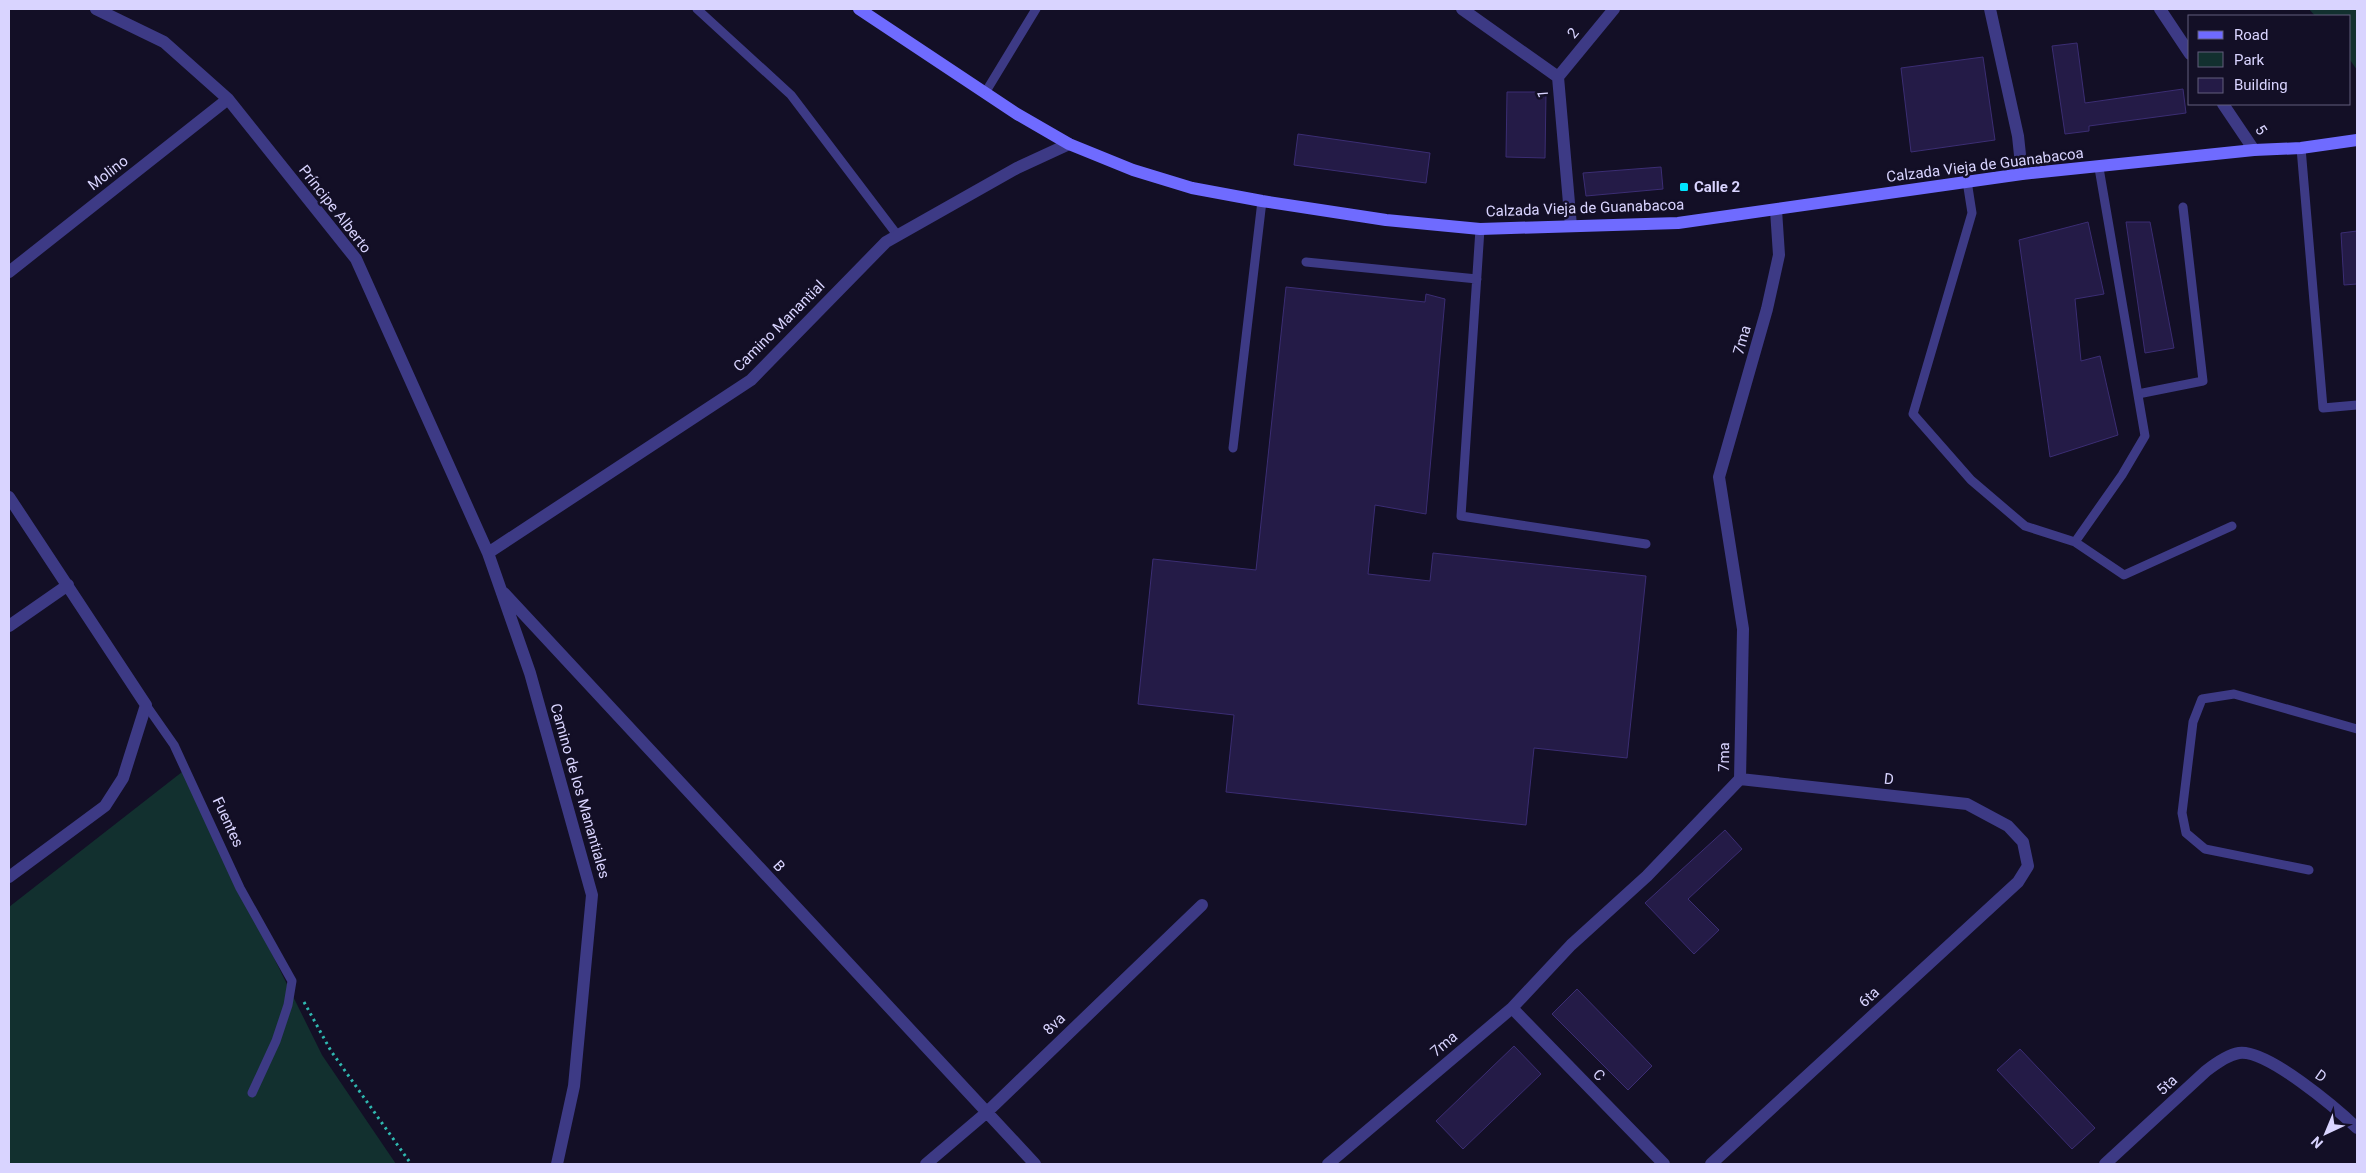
<svg xmlns="http://www.w3.org/2000/svg" width="2366" height="1173" font-family="Roboto,sans-serif">
  <style>
    .green { fill: #12302f }
    .building { fill: #241b47; stroke: #3b2d73 }
    .lines { fill: none; stroke-linecap: round; stroke-linejoin: round }
    .path { stroke: #2fb8b0; stroke-width: 3; stroke-dasharray: 2.5 4; stroke-linecap: butt }
    .service { stroke: #3d3a85; stroke-width: 9 }
    .minor { stroke: #3d3a85; stroke-width: 12 }
    .secondary { stroke: #6f6bff; stroke-width: 12 }
    .poi-dot { fill: #00e5ff; stroke: #130f26; stroke-width: 2 }
    .labels { text-anchor: middle; stroke-width: 5; stroke-linejoin: round; paint-order: stroke }
    .street-label { font-size: 15px; fill: #d9d4ff; stroke: #130f26 }
    .poi-label { font-size: 15px; font-weight: bold; fill: #d9d4ff; stroke: #130f26; text-anchor: start }
  </style>
  <rect width="100%" height="100%" fill="#130f26"/>
  <path class="green" d="M2309,9h48v61l-7,-10v-44h-35z
    M182,772l140,283 74,109h-387v-257z"/>
  <path class="building" d="M2077,43l8,60 98,-14 3,24 -97,13v5l-24,3 -13,-88z
    M1983,57l12,83 -84,12 -10,-84z
    M1507,92h39l-1,66 -39,-1z
    M1298,134l132,19 -4,30 -132,-18z
    M1661,167l2,22 -77,7 -3,-23z
    M2088,222l16,72 -29,5 6,62 19,-5 18,79 -68,22 -31,-217z
    M2126,222h24l24,126 -29,5z
    M2357,231v53l-13,1 -3,-52z
    M1286,287l139,15 1,-8 19,5 -19,215 -51,-9 -7,69 62,7 3,-28 213,23 -19,182 -93,-10 -8,77 -300,-33 8,-77 -96,-11 15,-145 103,11z
    M1725,830l17,19 -54,50 31,31 -25,24 -49,-51z
    M1577,989l75,77 -24,24 -76,-76z
    M1514,1046l27,28 -78,75 -27,-28z
    M2020,1049l75,79 -23,21 -75,-79z"/>
  <g class="lines">
    <path class="path" d="M304,1002l27,49 80,113"/>
    <path class="service" d="M697,9l94,86 107,141
      M985,93l51,-84
      M2301,148l22,260 34,-3
      M1967,181l5,32 -59,201 58,66 54,46 50,16 47,-67 23,-39 -46,-268
      M1480,229l-19,287 185,28
      M1306,262l171,17
      M2138,394l65,-13 -20,-174
      M1233,448l29,-247
      M2075,542l49,33 108,-49
      M146,705l28,40 66,143 52,93 -4,24 -12,36 -24,52
      M2309,870l-104,-21 -19,-16 -4,-20 11,-91 9,-23 32,-5 123,35"/>
    <path class="minor" d="M96,9l68,33 64,57 128,160 132,294 42,120 62,222 -18,191 -17,78
      M1462,9l96,68 13,149
      M1990,9l28,127 4,38
      M2160,9l30,45
      M1558,77l56,-68
      M2223,104l31,46
      M9,272l219,-173
      M9,497l137,208 -23,73 -18,28 -96,71
      M488,553l263,-173 135,-138 131,-74 52,-24
      M504,593l531,571
      M9,626l59,-41
      M1512,1008l152,156
      M926,1164l60,-51 216,-208
      M1328,1164l184,-156 59,-63 76,-69 93,-97 3,-150 -24,-152 48,-168 12,-54 -3,-45
      M1711,1164l307,-282 10,-16 -5,-24 -15,-16 -41,-22 -227,-25
      M2105,1164l101,-93c9,-7 21,-16 33,-18 28,-4 98,56 118,75"/>
    <path class="secondary" d="M859,9l158,105 52,30 64,26 59,18 70,13 124,19 94,9 198,-6 344,-49 232,-24 47,-2 56,-8"/>
  </g>
  <rect class="poi-dot" x="1679" y="182" width="10" height="10" rx="2.5"/>
  <g class="labels">
    <g class="street-label">
      <text transform="translate(1573 33) rotate(-51)" y="5">2</text>
      <text transform="translate(1543 94) rotate(-94)" y="5">1</text>
      <text transform="translate(2261 130) rotate(56)" y="5">5</text>
      <text transform="translate(1985 165) rotate(-7)" y="5">Calzada Vieja de Guanabacoa</text>
      <text transform="translate(108 173) rotate(-38)" y="5">Molino</text>
      <text transform="translate(1585 208) rotate(-2)" y="5">Calzada Vieja de Guanabacoa</text>
      <text transform="translate(335 209) rotate(52)" y="5">Príncipe Alberto</text>
      <text transform="translate(779 326) rotate(-45)" y="5">Camino Manantial</text>
      <text transform="translate(1742 340) rotate(-74)" y="5">7ma</text>
      <text transform="translate(1724 757) rotate(-89)" y="5">7ma</text>
      <text transform="translate(1889 779) rotate(6)" y="5">D</text>
      <text transform="translate(580 791) rotate(74)" y="5">Camino de los Manantiales</text>
      <text transform="translate(228 822) rotate(65)" y="5">Fuentes</text>
      <text transform="translate(779 866) rotate(47)" y="5">B</text>
      <text transform="translate(1869 997) rotate(-43)" y="5">6ta</text>
      <text transform="translate(1054 1024) rotate(-44)" y="5">8va</text>
      <text transform="translate(1444 1044) rotate(-40)" y="5">7ma</text>
      <text transform="translate(1599 1075) rotate(46)" y="5">C</text>
      <text transform="translate(2321 1076) rotate(35)" y="5">D</text>
      <text transform="translate(2167 1085) rotate(-43)" y="5">5ta</text>
    </g>
    <g class="poi-label">
      <text x="1694" y="192">Calle 2</text>
    </g>
  </g>
  <rect width="2366" height="1173" fill="none" stroke="#d9d4ff" stroke-width="20"/>
  <rect x="2188" y="15" width="162" height="90" fill="#130f26" stroke="#625e7d"/>
  <rect x="2198" y="31" width="25" height="8" fill="#6f6bff" stroke="#625e7d"/>
  <text x="2234" y="40" font-size="15" fill="#d9d4ff">Road</text>
  <rect x="2198" y="52" width="25" height="15" fill="#12302f" stroke="#625e7d"/>
  <text x="2234" y="65" font-size="15" fill="#d9d4ff">Park</text>
  <rect x="2198" y="78" width="25" height="15" fill="#241b47" stroke="#625e7d"/>
  <text x="2234" y="90" font-size="15" fill="#d9d4ff">Building</text>
  <g transform="translate(2326 1133) rotate(224)" stroke="#130f26" stroke-width="4" paint-order="stroke">
  <path d="M0-4L9 19L0 12L-9 19Z" fill="#d9d4ff"/>
  <text y="-8" font-size="14" font-weight="bold" text-anchor="middle" fill="#d9d4ff">N</text>
  </g>
</svg>
